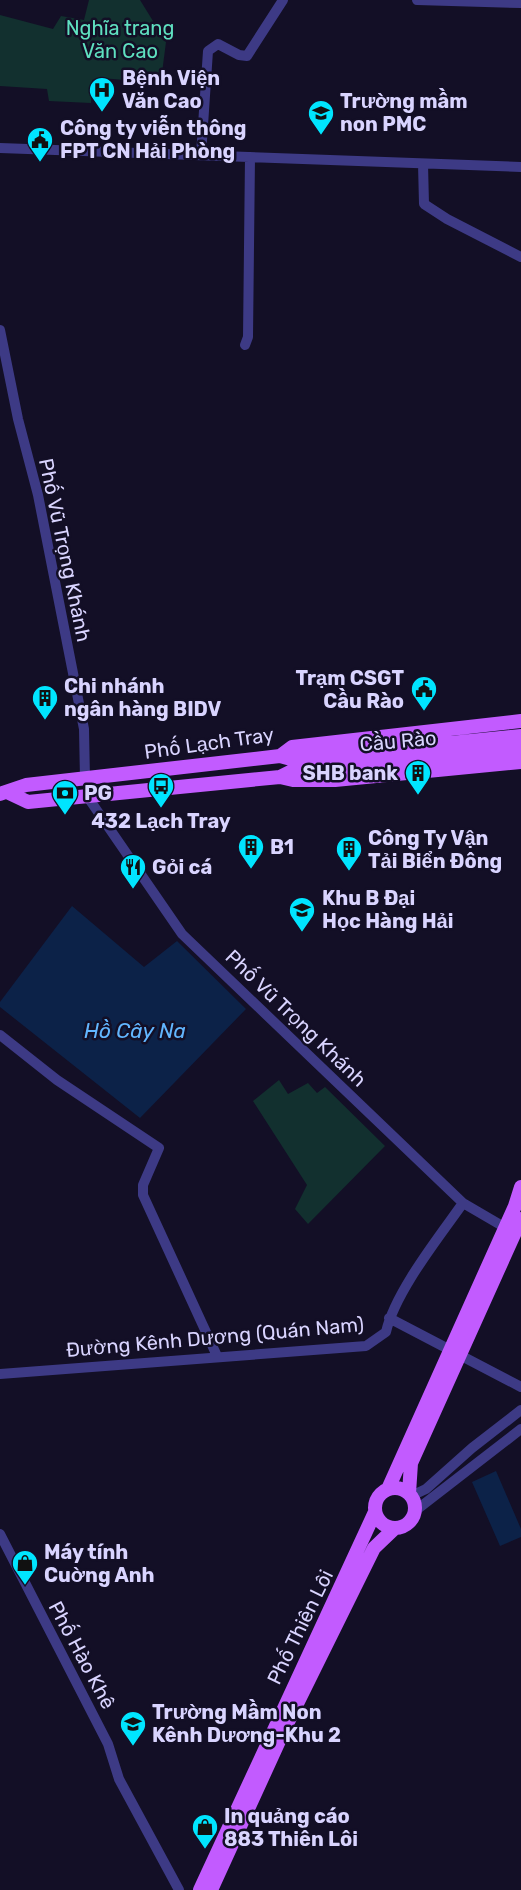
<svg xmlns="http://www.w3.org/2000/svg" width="521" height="1890" font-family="Rubik,sans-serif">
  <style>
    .green { fill: #12302f }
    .water { fill: #0c2248 }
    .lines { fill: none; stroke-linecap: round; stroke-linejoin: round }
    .minor { stroke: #3d3a85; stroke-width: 10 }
    .major { stroke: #c25bff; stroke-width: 14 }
    .labels { text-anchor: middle; stroke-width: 5; stroke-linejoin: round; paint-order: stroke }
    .park-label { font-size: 20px; fill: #5fe0c0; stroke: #130f26 }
    .poi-label { font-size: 20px; font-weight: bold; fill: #d9d4ff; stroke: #130f26; text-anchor: start }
    .street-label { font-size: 20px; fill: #d9d4ff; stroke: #130f26 }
    .water-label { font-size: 21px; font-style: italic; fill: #62b6ff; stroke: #130f26 }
  </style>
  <rect width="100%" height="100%" fill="#130f26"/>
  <path class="green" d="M89,0h51l26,42 -4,31c-19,17 -46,1 -70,7l-1,23 -42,-2 -2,-12 -47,-3v-71l53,14 8,-13 23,4z
    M279,1080l9,14 20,-11 9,10 8,-6 60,59 -77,78 -13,-15 12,-24 -54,-84z"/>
  <path class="water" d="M72,906l72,61 33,-26 69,68 -106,109 -140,-111v-5z
    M496,1471l25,58v8l-21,9 -28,-64z"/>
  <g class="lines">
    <path class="minor" d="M417,0l104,3
      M0,148l521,19
      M201,155l7,-104 10,-7 21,11 8,1 36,-56
      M423,164l1,40 23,15 74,38
      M0,330l18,89 20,76 46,234 1,50
      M245,345l3,-8 2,-180
      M87,796l95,138 281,269 48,28
      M0,1035l57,45 102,68 -16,37v10l74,161
      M389,1318l132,69
      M0,1374l366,-28 20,-14c9,-40 53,-95 77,-129
      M411,1496l15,-7 46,-41 49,-38
      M415,1511l106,-82
      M0,1534l108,210 11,35 60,111"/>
    <path class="major" d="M280,756l11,3 230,-23
      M280,777l14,-7 227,-21
      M9,793l19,9 252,-25 13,3h42l186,-18
      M0,794l26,-9 254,-29 12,-9 229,-26
      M375 1508a20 20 0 1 1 40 0a20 20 0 1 1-40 0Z
      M388,1489l127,-283 6,-19
      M409,1493l2,-30 110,-244
      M200,1890l175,-378
      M211,1890l73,-160 90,-182 21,-20"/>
  </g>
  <defs>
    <g id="hospital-pin" transform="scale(1.35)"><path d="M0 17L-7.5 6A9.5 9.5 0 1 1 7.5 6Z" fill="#00e5ff" stroke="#130f26"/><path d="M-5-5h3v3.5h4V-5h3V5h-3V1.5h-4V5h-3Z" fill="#111"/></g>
    <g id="school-pin" transform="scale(1.35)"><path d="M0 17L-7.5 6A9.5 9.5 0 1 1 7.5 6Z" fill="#00e5ff" stroke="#130f26"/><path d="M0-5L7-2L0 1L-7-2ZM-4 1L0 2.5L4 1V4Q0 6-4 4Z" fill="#111"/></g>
    <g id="civic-pin" transform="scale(1.35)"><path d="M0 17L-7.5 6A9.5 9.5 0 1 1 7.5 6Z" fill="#00e5ff" stroke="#130f26"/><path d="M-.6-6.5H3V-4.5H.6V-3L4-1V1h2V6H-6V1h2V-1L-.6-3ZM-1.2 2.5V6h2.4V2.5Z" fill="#111"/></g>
    <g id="building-pin" transform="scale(1.35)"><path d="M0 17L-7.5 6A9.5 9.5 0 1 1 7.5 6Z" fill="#00e5ff" stroke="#130f26"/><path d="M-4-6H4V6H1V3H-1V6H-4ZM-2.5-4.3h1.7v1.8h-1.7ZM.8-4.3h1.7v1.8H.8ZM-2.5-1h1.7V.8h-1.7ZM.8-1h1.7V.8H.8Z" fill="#111"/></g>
    <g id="bus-pin" transform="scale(1.35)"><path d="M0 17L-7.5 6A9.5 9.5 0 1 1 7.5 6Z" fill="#00e5ff" stroke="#130f26"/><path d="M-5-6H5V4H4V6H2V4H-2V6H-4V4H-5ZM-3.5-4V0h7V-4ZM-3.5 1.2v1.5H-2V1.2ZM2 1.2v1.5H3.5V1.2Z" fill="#111"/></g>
    <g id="bank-pin" transform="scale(1.35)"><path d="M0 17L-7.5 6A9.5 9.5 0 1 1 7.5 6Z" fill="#00e5ff" stroke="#130f26"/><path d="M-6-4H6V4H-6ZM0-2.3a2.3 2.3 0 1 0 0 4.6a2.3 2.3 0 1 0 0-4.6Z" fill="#111"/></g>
    <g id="restaurant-pin" transform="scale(1.35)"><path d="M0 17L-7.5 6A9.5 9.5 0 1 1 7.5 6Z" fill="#00e5ff" stroke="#130f26"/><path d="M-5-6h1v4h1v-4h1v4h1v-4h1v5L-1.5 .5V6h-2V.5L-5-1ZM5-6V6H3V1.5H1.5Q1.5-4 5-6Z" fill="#111"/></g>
    <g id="university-pin" transform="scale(1.35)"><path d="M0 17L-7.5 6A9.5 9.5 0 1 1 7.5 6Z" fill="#00e5ff" stroke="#130f26"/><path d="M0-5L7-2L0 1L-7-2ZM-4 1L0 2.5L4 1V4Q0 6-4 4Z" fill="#111"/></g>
    <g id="shop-pin" transform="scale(1.35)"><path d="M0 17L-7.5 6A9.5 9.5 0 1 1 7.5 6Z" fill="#00e5ff" stroke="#130f26"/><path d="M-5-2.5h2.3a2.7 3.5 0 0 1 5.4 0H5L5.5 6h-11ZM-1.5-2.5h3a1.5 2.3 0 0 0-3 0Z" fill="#111"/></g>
  </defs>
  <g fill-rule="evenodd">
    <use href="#hospital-pin" x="102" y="90"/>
    <use href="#school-pin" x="321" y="113"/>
    <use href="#civic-pin" x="40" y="140"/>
    <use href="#civic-pin" x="424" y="689"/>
    <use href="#building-pin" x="45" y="698"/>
    <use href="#building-pin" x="418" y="773"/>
    <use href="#bus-pin" x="161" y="786"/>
    <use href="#bank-pin" x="65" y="793"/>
    <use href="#building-pin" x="251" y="847"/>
    <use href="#building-pin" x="349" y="849"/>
    <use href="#restaurant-pin" x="133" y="867"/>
    <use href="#university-pin" x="302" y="910"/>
    <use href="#shop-pin" x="25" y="1563"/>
    <use href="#school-pin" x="133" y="1724"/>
    <use href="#shop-pin" x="205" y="1827"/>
  </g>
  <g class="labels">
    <g class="park-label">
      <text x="120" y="35">Nghĩa trang<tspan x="120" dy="23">Văn Cao</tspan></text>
    </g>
    <g class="poi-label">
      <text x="122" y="85">Bệnh Viện<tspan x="122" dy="23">Văn Cao</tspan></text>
      <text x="340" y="108">Trường mầm<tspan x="340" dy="23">non PMC</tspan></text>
      <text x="60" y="135">Công ty viễn thông<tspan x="60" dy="23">FPT CN Hải Phòng</tspan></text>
      <text x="404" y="685" text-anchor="end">Trạm CSGT<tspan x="404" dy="23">Cầu Rào</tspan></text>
      <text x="64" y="693">Chi nhánh<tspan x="64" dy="23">ngân hàng BIDV</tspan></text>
      <text x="398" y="780" text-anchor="end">SHB bank</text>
      <text x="84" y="800">PG</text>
      <text x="161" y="828" text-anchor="middle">432 Lạch Tray</text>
      <text x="368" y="845">Công Ty Vận<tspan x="368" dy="23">Tải Biển Đông</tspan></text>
      <text x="270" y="854">B1</text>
      <text x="152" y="874">Gỏi cá</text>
      <text x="322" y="905">Khu B Đại<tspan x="322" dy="23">Học Hàng Hải</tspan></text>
      <text x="44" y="1559">Máy tính<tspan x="44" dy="23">Cuờng Anh</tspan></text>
      <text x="152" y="1719">Trường Mầm Non<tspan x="152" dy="23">Kênh Dương-Khu 2</tspan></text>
      <text x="224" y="1823">In quảng cáo<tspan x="224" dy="23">883 Thiên Lôi</tspan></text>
    </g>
    <g class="street-label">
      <text transform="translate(65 550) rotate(78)" y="7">Phố Vũ Trọng Khánh</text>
      <text transform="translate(398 741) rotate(-5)" y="7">Cầu Rào</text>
      <text transform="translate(209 743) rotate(-8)" y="7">Phố Lạch Tray</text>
      <text transform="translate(296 1018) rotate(44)" y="7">Phố Vũ Trọng Khánh</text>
      <text transform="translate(215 1337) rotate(-5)" y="7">Đường Kênh Dương (Quán Nam)</text>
      <text transform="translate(300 1627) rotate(-64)" y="7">Phố Thiên Lôi</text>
      <text transform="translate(82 1655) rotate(62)" y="7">Phố Hào Khê</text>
    </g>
    <g class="water-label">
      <text x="135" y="1038">Hồ Cây Na</text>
    </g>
  </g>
</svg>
